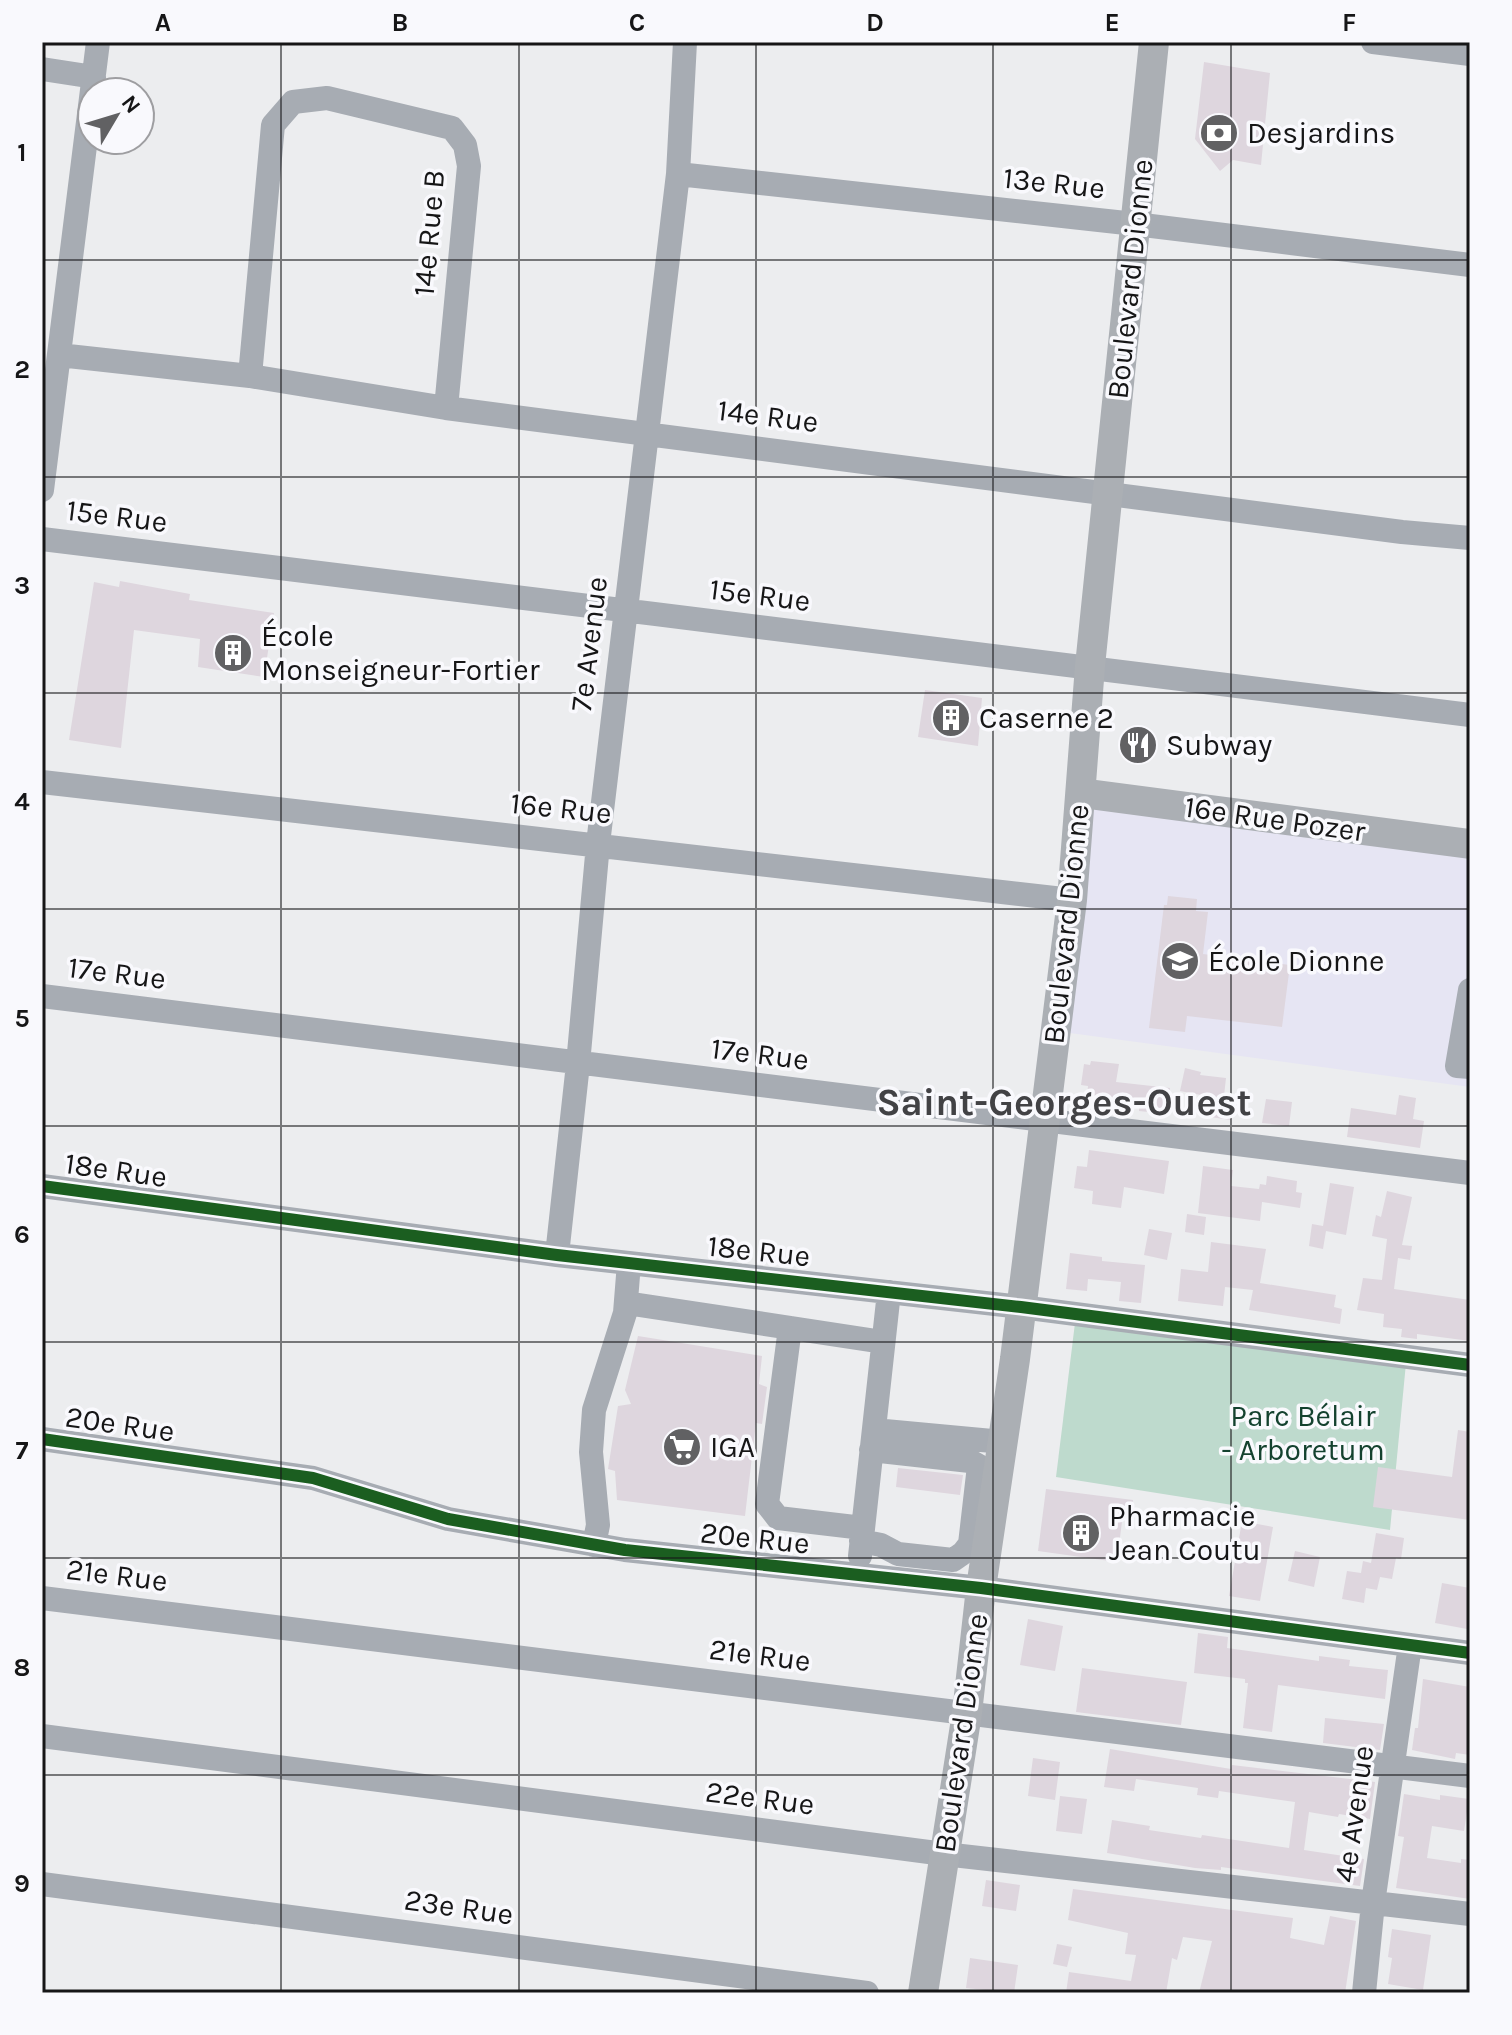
<svg xmlns="http://www.w3.org/2000/svg" width="1512" height="2035" font-family="Karla,sans-serif">
  <style>
    .education { fill: #e6e5f3 }
    .green { fill: #bedacd }
    .building { fill: #ded6de }
    .lines { fill: none; stroke-linecap: round; stroke-linejoin: round }
    .minor { stroke: #a7acb3; stroke-width: 24 }
    .major { stroke: #abafb4; stroke-width: 30 }
    .cycleway-casing { stroke: #f9f9fd; stroke-width: 17 }
    .cycleway { stroke: #1b5e20; stroke-width: 12 }
    .grid { fill: none; stroke: #161617; stroke-width: 2; stroke-opacity: 0.55 }
    .labels { text-anchor: middle; stroke-width: 7; stroke-linejoin: round; paint-order: stroke }
    .poi-label { font-size: 30px; fill: #161617; stroke: #f9f9fd; text-anchor: start }
    .street-label { font-size: 30px; fill: #161617; stroke: #f9f9fd }
    .park-label { font-size: 30px; fill: #14422f; stroke: #f9f9fd }
    .district-label { font-size: 38px; font-weight: bold; fill: #424245; stroke: #f9f9fd }
    .neatline { fill: none; stroke: #161617; stroke-width: 3 }
    .grid-label { font-size: 26px; text-anchor: middle; font-weight: bold; fill: #161617 }
  </style>
  <rect width="100%" height="100%" fill="#ecedef"/>
  <path class="education" d="M1081,793l389,50v244l-415,-56z"/>
  <path class="green" d="M1075,1323l331,40 -16,167 -334,-53z"/>
  <path class="building" d="M1204,62l66,11 -9,92 -28,-5 -13,11 -25,-32z
    M120,581l70,13 -1,6 85,13 -10,64 -66,-10 2,-28 -66,-9 -13,118 -52,-8 25,-158 25,5z
    M925,690l57,8 -4,48 -60,-9z
    M1168,896l29,3 -1,12 12,1 -5,42 87,11 -8,62 -95,-11 -2,16 -36,-4 15,-123h3z
    M1091,1061l28,3 -3,18 54,6 -2,26 -29,-3v-6l-52,-7 1,-12 -7,-1 3,-21 6,1z
    M1185,1068l16,4 -1,3 26,3 -2,18 10,2 -3,22 -28,-4 3,-20 -26,-5z
    M1399,1095l17,3 -3,21 11,2 -4,27 -73,-11 4,-29 45,7z
    M1266,1099l26,3 -3,24 -27,-3z
    M1089,1150l80,11 -5,33 -40,-7 -3,21 -29,-4 1,-13 -19,-3 3,-22 10,1z
    M1203,1166l30,4 -2,16 28,3 1,-5 6,1 1,-9 30,5 -1,11 6,1 -2,15 -38,-6 -2,19 -62,-8z
    M1330,1183l24,4 -8,48 -20,-4 -3,18 -14,-3 3,-22 11,2z
    M1387,1191l25,6 -10,48 10,1 -2,14 -12,-2 -4,31 76,11v41l-53,-7v5l-16,-2 1,-8 -19,-2 1,-13 -27,-4 6,-32 19,2 5,-41 -15,-3 4,-21 5,2z
    M1187,1214l19,3 -2,18 -19,-3z
    M1149,1229l23,4 -5,27 -23,-5z
    M1211,1242l55,7 -6,34 76,12 -2,12 8,2 -2,15 -91,-14 4,-20 -28,-3 -2,19 -45,-5 3,-32 27,3z
    M1070,1253l32,4v4l43,4 -4,38 -22,-2 2,-19 -33,-3 -1,12 -21,-2z
    M638,1336l124,20 -3,28 8,3 -5,37 -6,-1 -11,93 -128,-16 -2,-29 -7,-2 10,-63 13,-2 -6,-14z
    M1458,1430l12,2v88l-97,-13 5,-40 74,10z
    M898,1468l65,7 -3,20 -64,-8z
    M1046,1489l87,11 -1,14 -9,-1 -6,49 -79,-11z
    M1242,1521l31,6 -13,74 -31,-5z
    M1376,1533l28,5 -3,21 -5,-1 -4,21 -12,-2 -3,13 -11,-2 -2,15 -22,-4 5,-28 14,2 2,-12 8,2z
    M1295,1551l25,6 -6,30 -26,-6z
    M1442,1583l28,5 -3,41 -32,-6z
    M1028,1619l35,7 -8,45 -35,-6z
    M1198,1633l30,4 -1,11 92,13v-5l31,4 -1,6 39,4 -3,29 -107,-14 -6,47 -29,-4 5,-45h-3v-4l-51,-6z
    M1082,1668l105,14 -6,43 -105,-13z
    M1423,1679l47,8v68l-14,-2 -1,6 -43,-9 3,-22h3z
    M1325,1718l59,6 -4,26 -57,-7z
    M1110,1749l121,20 1,-4 143,17 -5,37 -31,-5 -1,3 -29,-5 -5,38 60,9 -4,27 -139,-19v3l-26,-2 -88,-15 5,-33 38,6 -1,4 52,8 1,-3 87,13 6,-46 -76,-11 -1,7 -21,-3 1,-7 -62,-9 -2,12 -30,-4z
    M1033,1758l27,4 -5,38 -27,-4z
    M1404,1794l36,6v-5l29,4 -5,32 -32,-5 -5,32 34,5v-4l9,1v39l-74,-11 8,-51 -6,-1z
    M1060,1796l27,3 -5,35 -26,-3z
    M986,1880l34,5 -4,26 -34,-5z
    M1073,1889l220,29 -3,20 34,7 6,-29 26,5 -11,72h-146l13,-52 -29,-4 -6,23 -5,-2 -6,35h-100l3,-21 62,9 5,-26 -11,-1 3,-21 -60,-13z
    M1392,1929l39,6 -8,55 -35,-6 4,-26 -4,-1z
    M1057,1944l15,3 -5,20 -14,-3z
    M970,1958l48,7 -4,28 -48,-5z"/>
  <g class="lines">
    <path class="minor" d="M1373,42l97,12
      M42,69l52,8
      M678,174l457,50 335,41
      M59,355l191,21 196,32 956,124 68,6
      M250,376l23,-251 20,-23 34,-4 125,30 13,17 4,21 -23,242
      M42,490l56,-448
      M42,539c476,60 952,114 1428,176
      M42,782l1030,118
      M1470,990l-13,76 13,1
      M42,996l1428,177
      M42,1186l515,69 464,52 449,58
      M557,1255l21,-191 20,-220 80,-670 7,-132
      M626,1303l257,39
      M790,1328l-23,176 11,14 85,10
      M874,1430l129,12
      M42,1439l271,39 135,41 177,31 356,38 489,65
      M861,1541l20,4 17,9 55,6 10,-7 7,-9 9,-78 -9,-5 -99,-11
      M594,1545l4,-20 -7,-73 3,-42 31,-97 4,-50
      M860,1556l29,-264
      M42,1598l1428,178
      M42,1736l902,118 526,60
      M42,1884l825,109
      M1364,1993l9,-90 37,-258"/>
    <path class="major" d="M1081,793l389,51
      M923,1993l44,-280 14,-125 34,-229 57,-459 18,-234 64,-624"/>
    <g class="cycleway-casing">
      <path id="cycleway" d="M42,1186l515,69 464,52 449,58
        M42,1439l271,39 135,41 177,31 356,38 489,65"/>
    </g>
    <use href="#cycleway" class="cycleway"/>
  </g>
  <path class="grid" d="M281,42v1951M519,42v1951M756,42v1951M993,42v1951M1231,42v1951M42,260h1428M42,477h1428M42,693h1428M42,909h1428M42,1126h1428M42,1342h1428M42,1558h1428M42,1775h1428"/>
  <defs>
    <g id="bank-disc" transform="scale(2)"><circle r="9.5" fill="#616163" stroke="#f9f9fd"/><path d="M-6-4H6V4H-6ZM0-2.3a2.3 2.3 0 1 0 0 4.6a2.3 2.3 0 1 0 0-4.6Z" fill="#fff"/></g>
    <g id="building-disc" transform="scale(2)"><circle r="9.5" fill="#616163" stroke="#f9f9fd"/><path d="M-4-6H4V6H1V3H-1V6H-4ZM-2.5-4.3h1.7v1.8h-1.7ZM.8-4.3h1.7v1.8H.8ZM-2.5-1h1.7V.8h-1.7ZM.8-1h1.7V.8H.8Z" fill="#fff"/></g>
    <g id="restaurant-disc" transform="scale(2)"><circle r="9.5" fill="#616163" stroke="#f9f9fd"/><path d="M-5-6h1v4h1v-4h1v4h1v-4h1v5L-1.5 .5V6h-2V.5L-5-1ZM5-6V6H3V1.5H1.5Q1.5-4 5-6Z" fill="#fff"/></g>
    <g id="school-disc" transform="scale(2)"><circle r="9.5" fill="#616163" stroke="#f9f9fd"/><path d="M0-5L7-2L0 1L-7-2ZM-4 1L0 2.5L4 1V4Q0 6-4 4Z" fill="#fff"/></g>
    <g id="supermarket-disc" transform="scale(2)"><circle r="9.5" fill="#616163" stroke="#f9f9fd"/><path d="M-6-5.5h2.5l.6 2H6L4.5 2H-2.5L-4.4-4H-6ZM-1.5 3.2a1.3 1.3 0 1 0 .1 0ZM3 3.2a1.3 1.3 0 1 0 .1 0Z" fill="#fff"/></g>
  </defs>
  <g fill-rule="evenodd">
    <use href="#bank-disc" x="1219" y="133"/>
    <use href="#building-disc" x="233" y="653"/>
    <use href="#building-disc" x="951" y="718"/>
    <use href="#restaurant-disc" x="1138" y="745"/>
    <use href="#school-disc" x="1180" y="961"/>
    <use href="#supermarket-disc" x="682" y="1447"/>
    <use href="#building-disc" x="1081" y="1533"/>
  </g>
  <g class="labels">
    <g class="poi-label">
      <text x="1247" y="143">Desjardins</text>
      <text x="261" y="646">École<tspan x="261" dy="34">Monseigneur-Fortier</tspan></text>
      <text x="979" y="728">Caserne 2</text>
      <text x="1166" y="755">Subway</text>
      <text x="1208" y="971">École Dionne</text>
      <text x="710" y="1457">IGA</text>
      <text x="1109" y="1526">Pharmacie<tspan x="1109" dy="34">Jean Coutu</tspan></text>
    </g>
    <g class="street-label">
      <text transform="translate(1054 183) rotate(6)" y="10">13e Rue</text>
      <text transform="translate(429 233) rotate(-85)" y="10">14e Rue B</text>
      <text transform="translate(1130 279) rotate(-84)" y="10">Boulevard Dionne</text>
      <text transform="translate(768 416) rotate(7)" y="10">14e Rue</text>
      <text transform="translate(117 516) rotate(7)" y="10">15e Rue</text>
      <text transform="translate(760 595) rotate(7)" y="10">15e Rue</text>
      <text transform="translate(589 644) rotate(-83)" y="10">7e Avenue</text>
      <text transform="translate(561 808) rotate(6)" y="10">16e Rue</text>
      <text transform="translate(1275 819) rotate(8)" y="10">16e Rue Pozer</text>
      <text transform="translate(1066 924) rotate(-84)" y="10">Boulevard Dionne</text>
      <text transform="translate(117 973) rotate(7)" y="10">17e Rue</text>
      <text transform="translate(760 1054) rotate(7)" y="10">17e Rue</text>
      <text transform="translate(116 1170) rotate(8)" y="10">18e Rue</text>
      <text transform="translate(759 1251) rotate(6)" y="10">18e Rue</text>
      <text transform="translate(120 1424) rotate(8)" y="10">20e Rue</text>
      <text transform="translate(755 1538) rotate(6)" y="10">20e Rue</text>
      <text transform="translate(117 1575) rotate(7)" y="10">21e Rue</text>
      <text transform="translate(760 1655) rotate(7)" y="10">21e Rue</text>
      <text transform="translate(961 1733) rotate(-82)" y="10">Boulevard Dionne</text>
      <text transform="translate(760 1798) rotate(7)" y="10">22e Rue</text>
      <text transform="translate(1354 1814) rotate(-82)" y="10">4e Avenue</text>
      <text transform="translate(459 1907) rotate(8)" y="10">23e Rue</text>
    </g>
    <g class="park-label">
      <text x="1303" y="1426">Parc Bélair<tspan x="1303" dy="34">- Arboretum</tspan></text>
    </g>
    <g class="district-label">
      <text x="1064" y="1115">Saint-Georges-Ouest</text>
    </g>
  </g>
  <rect width="1512" height="2035" fill="none" stroke="#f9f9fd" stroke-width="88"/>
  <g transform="translate(116 116) rotate(52)"><circle r="38" fill="#f9f9fd" stroke="#9e9ea1" stroke-width="2"/>
  <path d="M0-6L14 30L0 20L-14 30Z" fill="#616163"/>
  <text y="-12" font-size="22" font-weight="bold" text-anchor="middle" fill="#161617">N</text>
  </g>
  <rect x="44" y="44" width="1424" height="1947" class="neatline"/>
  <g class="grid-label">
    <text x="163" y="31">A</text>
    <text x="400" y="31">B</text>
    <text x="637" y="31">C</text>
    <text x="875" y="31">D</text>
    <text x="1112" y="31">E</text>
    <text x="1349" y="31">F</text>
    <text x="22" y="161">1</text>
    <text x="22" y="378">2</text>
    <text x="22" y="594">3</text>
    <text x="22" y="810">4</text>
    <text x="22" y="1027">5</text>
    <text x="22" y="1243">6</text>
    <text x="22" y="1459">7</text>
    <text x="22" y="1676">8</text>
    <text x="22" y="1892">9</text>
  </g>
</svg>
